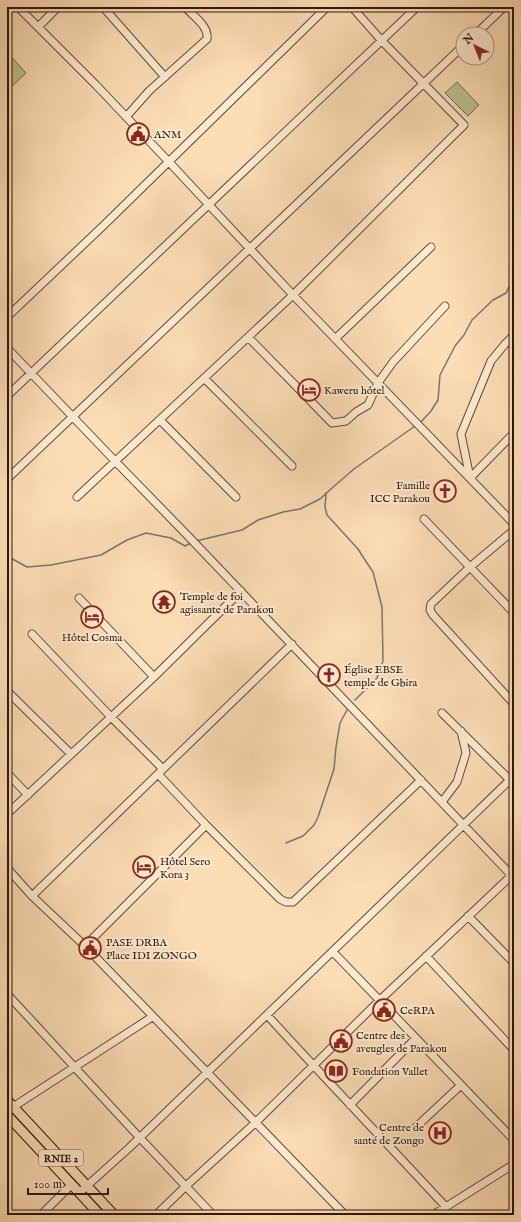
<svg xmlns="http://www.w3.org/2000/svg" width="521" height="1222" font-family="'IM FELL English',serif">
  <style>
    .green { fill: #bbc290; stroke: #746c4f }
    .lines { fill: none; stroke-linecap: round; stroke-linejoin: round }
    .stream { stroke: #747874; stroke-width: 1.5 }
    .minor-casing { stroke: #604938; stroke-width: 9 }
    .major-casing { stroke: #2c170e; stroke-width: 11 }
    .minor { stroke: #fdeace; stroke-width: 7 }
    .major { stroke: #fcdeb4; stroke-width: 9 }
    .labels { text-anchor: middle; stroke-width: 4; stroke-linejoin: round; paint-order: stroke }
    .shield { fill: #fdeace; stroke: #6b5648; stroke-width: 1 }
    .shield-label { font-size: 10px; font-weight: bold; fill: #2c170e }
    .poi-label { font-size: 11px; fill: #2c170e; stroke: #fdeace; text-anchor: start }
  </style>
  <rect width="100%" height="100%" fill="#fcdeb4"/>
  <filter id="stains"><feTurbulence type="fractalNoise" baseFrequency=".005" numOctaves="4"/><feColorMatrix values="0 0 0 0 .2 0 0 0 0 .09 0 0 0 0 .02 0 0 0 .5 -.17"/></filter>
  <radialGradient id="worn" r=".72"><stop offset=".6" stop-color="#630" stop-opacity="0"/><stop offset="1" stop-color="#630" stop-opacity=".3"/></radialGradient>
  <path class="green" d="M7,52l19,21 -19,18z
    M457,82l22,23 -11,11 -23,-23z"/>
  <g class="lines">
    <path class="stream" d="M420,423l11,-12 7,-11 2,-25 15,-29 9,-11 8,-15 21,-20 13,-7 8,-17
      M326,493l-1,14 2,8 31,34 7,11 8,12 9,35 1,54 -6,17 -22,22
      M196,541l46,-11 16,-10 25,-8 17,-3 20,-10 12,-11 22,-19 61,-43
      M7,556l20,11 24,-2 50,-10 26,-15 19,-7 25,5 14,8 6,-3
      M286,843l17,-7 11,-11 4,-8 16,-48 2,-22 4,-24 7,-13"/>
    <g class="minor-casing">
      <path id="minor" d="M18,7l78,78 73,77 124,133 221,229
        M103,7l62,70
        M38,27l20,-20
        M476,34l28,-27
        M126,117l23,-26 58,-52c2,-13 -14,-23 -22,-32
        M7,317l96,-91 224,-219
        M248,337l48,49 36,37 14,-2 10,-9 12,-7 10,-22 15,-21 52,-56
        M335,339l96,-92
        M7,348l108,113 73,75 326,342
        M204,378l88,88
        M7,396l410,-389
        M160,420l76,77
        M470,478l-9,-44 30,-73 14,-17 9,-9
        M470,478l44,-45
        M7,479l456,-433
        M77,497l216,-202 171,-170 -82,-84 -30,-34
        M424,519l90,94
        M514,530l-44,37 -39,37 -1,6 3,5 81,89
        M79,598l75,79
        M32,634l79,83 52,52
        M7,691l64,63
        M442,713l68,67
        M7,773l21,22
        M158,774l48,51 74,74 6,3h7l128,-122
        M442,802l15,-20 9,-29 -5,-22
        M7,814l147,-137 87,-86
        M7,868l25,28 53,50 260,269
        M32,896l260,-252
        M468,916l46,47
        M85,946l121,-121
        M333,952l181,188
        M426,956l88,94
        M7,994l133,144 73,77
        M267,1015c59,65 120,128 179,192
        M350,1105l66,-67
        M13,1107l139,-90
        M415,1128l46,-43
        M79,1193l50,-45 385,-372
        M41,1215l30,-30
        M156,1215l30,-29 69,-63 125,-123 132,-125
        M433,1215l81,-51"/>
    </g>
    <g class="major-casing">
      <path id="major" d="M7,1100l107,115
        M7,1115l93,100"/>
    </g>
    <use href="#minor" class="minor"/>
    <use href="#major" class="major"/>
  </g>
  <defs>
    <g id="civic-ring" transform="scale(1.15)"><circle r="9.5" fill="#fdeace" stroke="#8f2418" stroke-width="1.5"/><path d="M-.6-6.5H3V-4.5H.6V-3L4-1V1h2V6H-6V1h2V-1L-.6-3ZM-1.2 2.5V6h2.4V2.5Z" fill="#8f2418"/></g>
    <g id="hotel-ring" transform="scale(1.15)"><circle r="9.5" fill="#fdeace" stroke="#8f2418" stroke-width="1.5"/><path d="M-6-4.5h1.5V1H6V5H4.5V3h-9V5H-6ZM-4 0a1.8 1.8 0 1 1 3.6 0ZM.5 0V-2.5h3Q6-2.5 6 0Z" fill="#8f2418"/></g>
    <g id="church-ring" transform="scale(1.15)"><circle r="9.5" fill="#fdeace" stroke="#8f2418" stroke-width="1.5"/><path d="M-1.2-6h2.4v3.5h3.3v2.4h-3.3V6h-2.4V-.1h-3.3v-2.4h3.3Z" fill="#8f2418"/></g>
    <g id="temple-ring" transform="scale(1.15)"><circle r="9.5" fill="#fdeace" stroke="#8f2418" stroke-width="1.5"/><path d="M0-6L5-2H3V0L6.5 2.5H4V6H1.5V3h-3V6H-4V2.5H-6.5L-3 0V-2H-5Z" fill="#8f2418"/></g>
    <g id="library-ring" transform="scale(1.15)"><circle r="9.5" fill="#fdeace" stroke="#8f2418" stroke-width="1.5"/><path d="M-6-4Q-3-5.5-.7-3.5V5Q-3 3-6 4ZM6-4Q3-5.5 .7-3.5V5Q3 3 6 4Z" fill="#8f2418"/></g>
    <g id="hospital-ring" transform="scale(1.15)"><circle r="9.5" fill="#fdeace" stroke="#8f2418" stroke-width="1.5"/><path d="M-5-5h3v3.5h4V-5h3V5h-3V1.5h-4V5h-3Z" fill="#8f2418"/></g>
  </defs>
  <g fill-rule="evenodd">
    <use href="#civic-ring" x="138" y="134"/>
    <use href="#hotel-ring" x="309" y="390"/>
    <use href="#church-ring" x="445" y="491"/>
    <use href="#temple-ring" x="164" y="602"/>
    <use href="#hotel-ring" x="92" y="617"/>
    <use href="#church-ring" x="329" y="675"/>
    <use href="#hotel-ring" x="144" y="867"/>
    <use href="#civic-ring" x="90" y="948"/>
    <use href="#civic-ring" x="384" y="1010"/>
    <use href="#civic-ring" x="341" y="1041"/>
    <use href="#library-ring" x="336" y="1071"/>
    <use href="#hospital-ring" x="440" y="1133"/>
  </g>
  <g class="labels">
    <rect class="shield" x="39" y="1150" width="44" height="16" rx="3"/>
    <g class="shield-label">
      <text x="61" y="1162">RNIE 2</text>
    </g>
    <g class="poi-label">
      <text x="154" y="138">ANM</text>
      <text x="324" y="394">Kaweru hôtel</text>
      <text x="430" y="489" text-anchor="end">Famille<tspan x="430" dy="13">ICC Parakou</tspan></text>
      <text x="180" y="600">Temple de foi<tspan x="180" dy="13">agissante de Parakou</tspan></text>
      <text x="92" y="641" text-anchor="middle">Hôtel Cosma</text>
      <text x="344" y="673">Église EBSE<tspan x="344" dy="13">temple de Gbira</tspan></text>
      <text x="160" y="865">Hôtel Sero<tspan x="160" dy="13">Kora 3</tspan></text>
      <text x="106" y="946">PASE DRBA<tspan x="106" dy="13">Place IDI ZONGO</tspan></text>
      <text x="400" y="1014">CeRPA</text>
      <text x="356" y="1039">Centre des<tspan x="356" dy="13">aveugles de Parakou</tspan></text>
      <text x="352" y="1075">Fondation Vallet</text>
      <text x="424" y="1131" text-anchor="end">Centre de<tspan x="424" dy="13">santé de Zongo</tspan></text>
    </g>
  </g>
  <rect width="521" height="1222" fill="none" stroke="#fcdeb4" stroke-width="24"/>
  <rect x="8" y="8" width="505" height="1206" fill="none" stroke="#2c170e" stroke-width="2"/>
  <rect x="12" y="12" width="497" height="1198" fill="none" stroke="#2c170e"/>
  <g transform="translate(475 46) rotate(317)"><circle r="19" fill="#fdeace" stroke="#a99681"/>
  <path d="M0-3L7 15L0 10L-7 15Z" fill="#8f2418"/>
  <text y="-6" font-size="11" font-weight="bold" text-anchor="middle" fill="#2c170e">N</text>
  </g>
  <path d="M28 1188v6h80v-6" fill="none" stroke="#2c170e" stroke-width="2"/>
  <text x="34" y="1188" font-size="12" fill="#2c170e" stroke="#fdeace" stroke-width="3" paint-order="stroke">100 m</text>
  <rect width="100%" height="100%" filter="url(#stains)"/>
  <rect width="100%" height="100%" fill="url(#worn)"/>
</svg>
